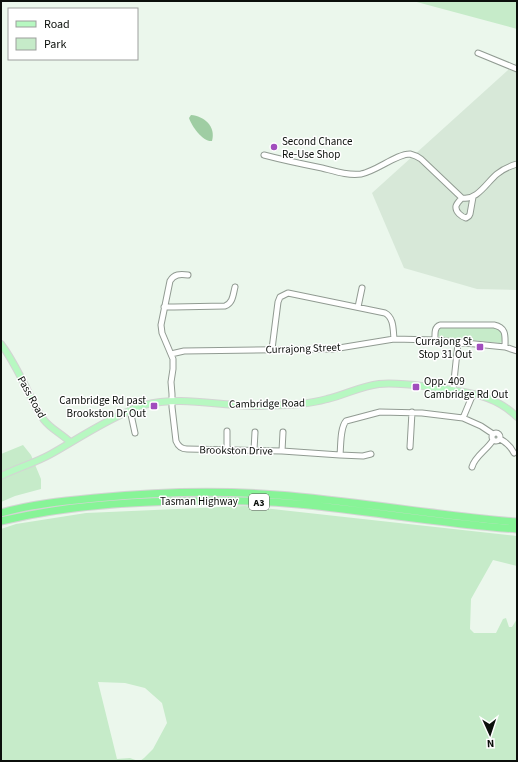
<svg xmlns="http://www.w3.org/2000/svg" width="518" height="762" font-family="'Source Sans 3',sans-serif">
  <style>
    .built { fill: #d7e8d8 }
    .green { fill: #c6ebc9 }
    .water { fill: #9fcda3 }
    .lines { fill: none; stroke-linecap: round; stroke-linejoin: round }
    .minor-casing { stroke: #919b92; stroke-width: 7 }
    .major-casing { stroke: #d3d4d3; stroke-width: 8 }
    .highway-casing { stroke: #d3d4d3; stroke-width: 9 }
    .minor { stroke: #fff; stroke-width: 5 }
    .major { stroke: #b7f8c1; stroke-width: 6 }
    .highway { stroke: #87f497; stroke-width: 7 }
    .poi-dot { fill: #a14ebd; stroke: #fff; stroke-width: 1.5 }
    .labels { text-anchor: middle; stroke-width: 3; stroke-linejoin: round; paint-order: stroke }
    .shield { fill: #fff; stroke: #545754; stroke-width: 1 }
    .shield-label { font-size: 10px; font-weight: bold; fill: #0b0f0b }
    .poi-label { font-size: 11px; fill: #0b0f0b; stroke: #fff; text-anchor: start }
    .street-label { font-size: 11px; fill: #0b0f0b; stroke: #fff }
  </style>
  <rect width="100%" height="100%" fill="#ebf7ec"/>
  <path class="built" d="M517,62v228l-40,-1 -73,-21 -32,-75z"/>
  <path class="green" d="M413,1h104v28z
    M440,327h53l8,3c1,4 4,10 -1,13l-61,-6c-2,-3 -2,-7 1,-10z
    M23,445l8,10 10,24v10l-26,7 -14,6v-48z
    M245,506l272,30v30l-24,-6 -22,39 -1,30 4,4h22l7,-14 3,-1 3,9h3l5,-8v142h-377l4,-3 9,-9 14,-26 -5,-20 -17,-15 -20,-5 -27,-1 19,77 13,-1 8,3h-137v-232l15,-5 70,-11z"/>
  <path class="water" d="M191,115c13,1 25,11 21,26 -9,1 -20,-14 -23,-23z"/>
  <g class="lines">
    <g class="minor-casing">
      <path id="minor" d="M478,53l39,16
        M264,155c19,5 38,9 58,13 12,3 26,8 39,6 16,-3 35,-20 49,-20 4,1 7,2 11,5l41,39
        M462,198c15,3 25,-16 35,-24 6,-5 13,-8 20,-10
        M462,198c-2,2 -5,5 -6,8 -1,6 6,11 10,12l3,-2 1,-2 3,-17
        M188,275c-8,-1 -14,-1 -18,6l-9,44 1,8 11,26v10l-2,13 1,12v13l4,34c2,5 6,8 11,8l95,2 58,4
        M164,307h10l51,-1c8,-3 8,-11 10,-19
        M358,307l4,-19
        M435,340c0,-6 -1,-13 5,-15h54c13,3 11,11 11,22
        M272,349l6,-47 2,-5 8,-4 97,20c9,5 8,16 9,26
        M171,354l13,-3 149,-2 61,-10 41,1 70,7 12,4
        M453,390l5,-47
        M130,410l5,23
        M463,418l10,-24
        M227,431v19
        M492 437a4 4 0 1 1 8 0a4 4 0 1 1-8 0Z
        M500,439c6,3 11,8 14,14
        M410,447l2,-35
        M254,450l1,-18
        M282,451l1,-19
        M371,454l-8,2 -23,-1c1,-10 0,-27 6,-34l34,-9 42,1 41,5 18,8 12,8
        M472,467c3,-11 15,-17 21,-27"/>
    </g>
    <g class="major-casing">
      <path id="major" d="M1,344c10,13 17,28 25,43 5,11 10,23 18,33 7,9 18,14 26,22
        M1,476c16,-8 34,-13 50,-22 25,-14 50,-31 76,-42 6,-3 11,-6 17,-7 39,-10 78,2 117,1 22,-1 45,-1 66,-7 18,-4 34,-13 52,-15 20,-2 41,2 60,4 16,3 33,4 48,10 11,4 21,10 30,19"/>
    </g>
    <g class="highway-casing">
      <path id="highway" d="M1,513c31,-9 64,-12 95,-15 60,-6 121,-8 181,-3 80,6 160,21 240,27
        M1,521c63,-15 130,-20 195,-20 34,-1 68,0 102,3 73,7 146,20 219,25"/>
    </g>
    <use href="#minor" class="minor"/>
    <use href="#major" class="major"/>
    <use href="#highway" class="highway"/>
  </g>
  <g class="poi-dot">
    <circle cx="274" cy="147" r="4"/>
    <rect x="476" y="343" width="8" height="8" rx="2"/>
    <rect x="412" y="383" width="8" height="8" rx="2"/>
    <rect x="150" y="402" width="8" height="8" rx="2"/>
  </g>
  <g class="labels">
    <rect class="shield" x="249" y="494" width="20" height="16" rx="3"/>
    <g class="shield-label">
      <text x="259" y="506">A3</text>
    </g>
    <g class="poi-label">
      <text x="282" y="145">Second Chance<tspan x="282" dy="13">Re-Use Shop</tspan></text>
      <text x="472" y="345" text-anchor="end">Currajong St<tspan x="472" dy="13">Stop 31 Out</tspan></text>
      <text x="424" y="385">Opp. 409<tspan x="424" dy="13">Cambridge Rd Out</tspan></text>
      <text x="146" y="404" text-anchor="end">Cambridge Rd past<tspan x="146" dy="13">Brookston Dr Out</tspan></text>
    </g>
    <g class="street-label">
      <text transform="translate(303 348) rotate(-2)" y="4">Currajong Street</text>
      <text transform="translate(32 397) rotate(61)" y="4">Pass Road</text>
      <text transform="translate(267 403) rotate(-1)" y="4">Cambridge Road</text>
      <text transform="translate(236 450) rotate(1)" y="4">Brookston Drive</text>
      <text x="199" y="505">Tasman Highway</text>
    </g>
  </g>
  <rect width="518" height="762" fill="none" stroke="#0b0f0b" stroke-width="4"/>
  <rect x="8" y="8" width="130" height="52" fill="#ffffff" stroke="#9d9f9d"/>
  <rect x="16" y="21" width="20" height="6" fill="#b7f8c1" stroke="#9d9f9d"/>
  <text x="44" y="28" font-size="12" fill="#0b0f0b">Road</text>
  <rect x="16" y="38" width="20" height="12" fill="#c6ebc9" stroke="#9d9f9d"/>
  <text x="44" y="48" font-size="12" fill="#0b0f0b">Park</text>
  <g transform="translate(490 734) rotate(177)" stroke="#ffffff" stroke-width="3" paint-order="stroke">
  <path d="M0-3L7 15L0 10L-7 15Z" fill="#0b0f0b"/>
  <text y="-6" font-size="11" font-weight="bold" text-anchor="middle" fill="#0b0f0b">N</text>
  </g>
</svg>
